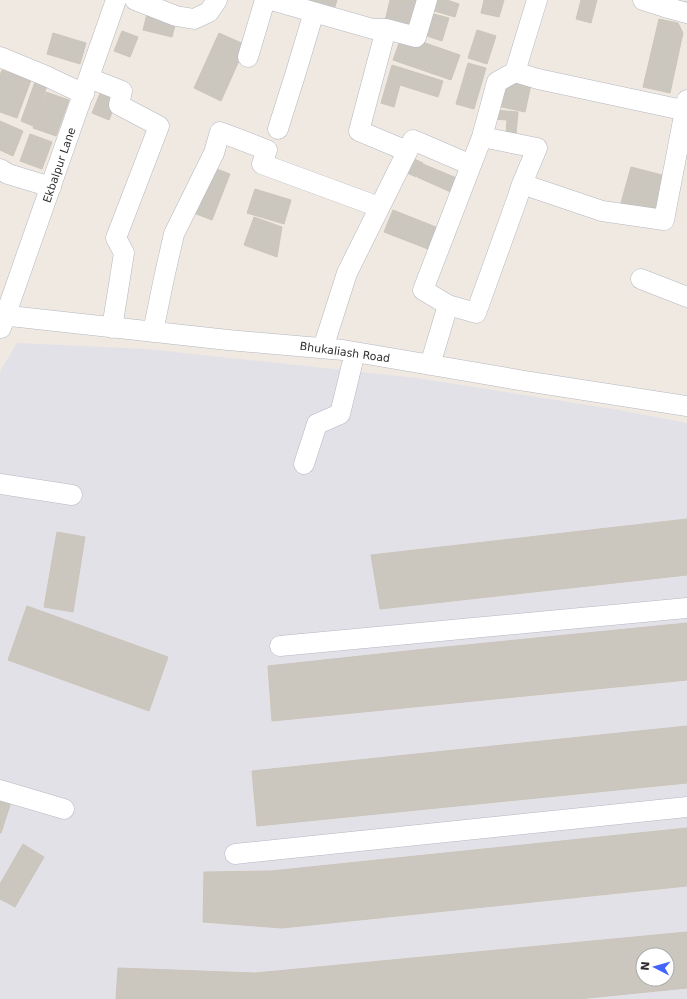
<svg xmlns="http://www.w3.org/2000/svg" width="687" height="999" font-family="'DejaVu Sans',sans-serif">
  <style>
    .industrial { fill: #e3e1e8; fill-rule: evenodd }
    .building { fill: #cbc7bf; stroke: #cbc5ba; fill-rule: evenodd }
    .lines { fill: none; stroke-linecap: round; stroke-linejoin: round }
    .minor-casing { stroke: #b4b7c1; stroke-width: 21 }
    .minor { stroke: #fff; stroke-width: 20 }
    .labels { text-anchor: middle; stroke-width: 3.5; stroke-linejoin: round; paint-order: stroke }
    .street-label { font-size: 11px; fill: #2e2e2e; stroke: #fff }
  </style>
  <rect width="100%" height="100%" fill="#efe9e1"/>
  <path class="industrial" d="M17,343l130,6 270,29 202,32 68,13v576h-687v-626l2,-5zM643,955h24v24h-24z"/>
  <path class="building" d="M307,0h30l-4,13z
    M390,0h34l-6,28 -33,-7z
    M434,0h13l12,4 -4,13 -24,-7z
    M484,0h20l-5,17 -18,-4z
    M581,0h16l-6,23 -15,-4z
    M148,10l29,8 -5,19 -29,-7z
    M430,13l19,5 -7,23 -18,-6z
    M659,19l19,4 5,10 -13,60 -27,-6z
    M477,30l19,6 -9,28 -19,-6z
    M122,31l16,6 -8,20 -16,-6z
    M53,33l33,10 -6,21 -33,-10z
    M219,33l27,12 -25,56 -27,-13z
    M402,35l58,20 -9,25 -58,-20z
    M468,63l18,5 -12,41 -18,-5z
    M392,65l51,16 -5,16 -38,-12 -6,22 -13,-4z
    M2,70l29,10 -14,38 -17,-6v-37z
    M36,79l12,4 -15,43 -12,-5z
    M532,80l-7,32 -28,-6 4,-24z
    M101,91l17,7 -9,22 -17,-7z
    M46,92l23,8 -13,36 -23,-8z
    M495,110l23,2 -2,22 -10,-1 1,-13 -13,-1z
    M0,121l23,10 -10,25 -13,-6z
    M30,134l22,8 -10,27 -22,-8z
    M412,158l11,5 -7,14 -11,-5z
    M423,164l36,15 -6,14 -36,-16z
    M209,166l21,8 -18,46 -21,-8z
    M631,167l39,10 -11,40 -40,-7z
    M255,189l36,11 -7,24 -37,-11z
    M393,210l48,19 -8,22 -49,-19z
    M254,217l28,10 -5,30 -33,-12z
    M687,519v56l-307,34 -9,-54z
    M57,532l28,5 -12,75 -29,-5z
    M27,606l141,51 -19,54 -141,-51z
    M687,623v57l-415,41 -4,-55 158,-17z
    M687,726v57l-430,43 -5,-55z
    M0,798l11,4 -10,31h-1z
    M687,828v58l-405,42 -79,-6 1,-50 67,-1z
    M23,844l21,13 -29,50 -15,-8v-15z
    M687,932v56l-109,11h-462l2,-31 137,5zM643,955h24v24h-24z"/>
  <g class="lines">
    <g class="minor-casing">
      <path id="minor" d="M135,0l41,16 18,3 15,-7 8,-12
        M271,0l102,29h13l30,8 11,-37
        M537,0l-22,72 23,7 149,32
        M643,0l22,7 22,6
        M386,29l-27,102 48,20
        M0,57l46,19 38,18
        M248,57l17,-57
        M89,78l33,13 -3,14 40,21 -43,112 8,15 -12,75
        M278,129l18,-57 18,-60
        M0,169l8,5 43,13
        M522,184l80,27 62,9 23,-120
        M641,279l46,18
        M448,305l28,8 40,-111 6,-18 15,-36 -55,-11
        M0,315l228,25 115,10 182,31 162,25
        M1,328l115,-328
        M153,332l11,-54 10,-44 40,-81 6,-21 47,18 -5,14 117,43
        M323,348l24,-75 66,-133 58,25
        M430,365l18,-60 -25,-15 59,-153 15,-55 18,-10
        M304,464l13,-40 23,-10 15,-62
        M0,484l72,11
        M280,646l407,-38
        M0,790l64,19
        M235,854l452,-47"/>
    </g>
    <use href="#minor" class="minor"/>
  </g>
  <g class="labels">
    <g class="street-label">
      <text transform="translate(59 165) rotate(-71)" y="4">Ekbalpur Lane</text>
      <text transform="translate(345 352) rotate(8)" y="4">Bhukaliash Road</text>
    </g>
  </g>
  <g transform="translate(655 967) rotate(276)"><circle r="19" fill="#ffffff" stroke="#ababab"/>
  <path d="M0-3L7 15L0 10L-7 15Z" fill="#4264fb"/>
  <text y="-6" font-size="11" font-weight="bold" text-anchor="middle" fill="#2e2e2e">N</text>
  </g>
</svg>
